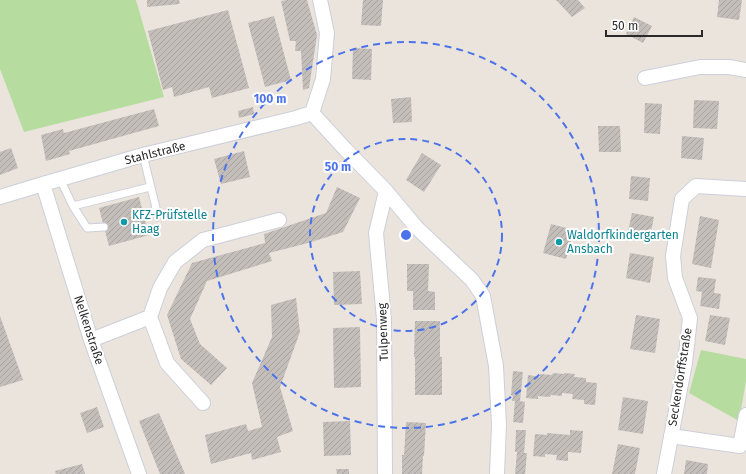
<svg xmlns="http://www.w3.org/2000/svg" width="746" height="474" font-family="'Fira Sans',sans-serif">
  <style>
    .grass { fill: #b7dc9f }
    .building { fill: url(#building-hatch) }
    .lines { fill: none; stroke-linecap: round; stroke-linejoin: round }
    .lane-casing { stroke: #cccfda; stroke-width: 9 }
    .street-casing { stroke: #cccfda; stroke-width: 16 }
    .lane { stroke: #fff; stroke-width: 7 }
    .street { stroke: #fff; stroke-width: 14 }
    .ring { fill: none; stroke: #4c73e9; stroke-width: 2; stroke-dasharray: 7 5 }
    .culture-dot { fill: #0f9aa8; stroke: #fff; stroke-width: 1.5 }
    .labels { text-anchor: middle; stroke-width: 4; stroke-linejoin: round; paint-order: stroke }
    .street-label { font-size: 12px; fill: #2a2a2a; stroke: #fff }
    .culture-label { font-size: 12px; fill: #0d838f; stroke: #fff; text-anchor: start }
    .centre { fill: #4c73e9; stroke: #fff; stroke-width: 2 }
    .ring-label { font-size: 12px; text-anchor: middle; font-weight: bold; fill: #4c73e9; stroke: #fff; stroke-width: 4; stroke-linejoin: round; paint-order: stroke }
  </style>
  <defs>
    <pattern id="building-hatch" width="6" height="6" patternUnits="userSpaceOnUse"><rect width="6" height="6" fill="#c3beba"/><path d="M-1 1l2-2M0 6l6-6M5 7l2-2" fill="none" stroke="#a8a3a0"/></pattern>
  </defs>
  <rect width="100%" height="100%" fill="#ebe4dd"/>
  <path class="grass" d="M0,0h136l28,97 -140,35 -24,-63z
    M701,350l45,9v22l-7,40 -50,-28z"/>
  <path class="building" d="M147,0h32l1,4 -33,3z
    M287,0h20l10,35 -8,53 -6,2 -2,-39h-6l1,-10h-6l-9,-40z
    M363,0h20l-2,26 -20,-1z
    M556,0h22l7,8 -13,9z
    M719,0h23l-3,20 -22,-3z
    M228,10l21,78 -37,10 -3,-11 -35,10 -2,-10 -9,3 -15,-59z
    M274,16l17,64 -26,7 -17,-64z
    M634,17l18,9 -9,17 -17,-9z
    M353,48l19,1 -1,31 -19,-1z
    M411,97l1,25 -19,1 -2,-24z
    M694,100l25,1 -2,28 -24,-1z
    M645,103l17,1 -2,30 -16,-1z
    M253,107l1,7 -15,4 -1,-7z
    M154,109l5,17 -90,25 1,3 -24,7 -5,-26 22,-6 1,4z
    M598,126h22l1,26h-22z
    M682,136l22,2 -2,22 -21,-2z
    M11,148l7,20 -18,7v-23z
    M244,151l6,26 -29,7 -7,-25z
    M422,153l19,12 -17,27 -18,-12z
    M631,176l19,2 -2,23 -19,-2z
    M337,187l23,11 -17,34 -35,11 -39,10 3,8 -65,20 -17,38 10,25 27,24 -16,17 -30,-26 -14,-44 25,-52 73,-20 -1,-9 62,-21z
    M139,197l10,38 -40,11 -10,-38z
    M632,213l22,4 -5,24 -22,-5z
    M700,216l19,4 -8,48 -19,-4z
    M551,224l23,6 -8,29 -23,-6z
    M630,253l24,4 -4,26 -24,-5z
    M407,264h22l-1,27 7,1v18h-22v-19h-6z
    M360,271l2,33 -28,1 -1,-33z
    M698,277l18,2 -2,14 7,1 -2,15 -19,-3 2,-14 -6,-1z
    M296,298l4,34 -20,55 13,44 -16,6 4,15 -29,8 -1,-7 -40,11 -6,-29 41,-11 2,7 14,-4 -10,-44 20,-46 -1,-32z
    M636,315l24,4 -5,34 -25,-4z
    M710,315l20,3 -5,27 -20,-4z
    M0,316l23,64 -23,7z
    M415,321h25v36h2v38h-27v-38h-1z
    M360,327l1,60 -27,1 -1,-60z
    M513,371l10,1 -3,29 5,1 -2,21 -10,-1 2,-21h-3l1,-5 -2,-1z
    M553,373l11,1v-1l11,1 -1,3 12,1v4l11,1 -2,22 -11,-1v-4l-12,-1 1,-5 -11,-1v3l-11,-1 -1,2 -12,-1v3l-12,-1 2,-23 12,2v-3l12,1z
    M623,397l25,4 -5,33 -25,-4z
    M97,407l7,20 -17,6 -7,-20z
    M159,413l26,61h-25l-21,-53z
    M350,421l1,34 -27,1 -1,-34z
    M406,422l20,1 -2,33h-1l-1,18h-20v-19h2z
    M516,430h10l-2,23h3l-2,21h-10l2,-22h-2z
    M570,430l13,1 -2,22 -13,-1v9l-12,-1 1,-5 -12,-1v3l-12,-1 2,-22 12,1v-2l23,2z
    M618,444l22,4 -5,26h-23z
    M686,460l22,4 -1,10h-23z
    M82,464l3,10h-29l-1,-3z
    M336,469h13v5h-12z"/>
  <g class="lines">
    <g class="lane-casing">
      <path id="lane" d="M143,155l13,53 -4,5 -8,3
        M60,179l13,27 14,22 17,-1
        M73,206l77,-19"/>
    </g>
    <g class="street-casing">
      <path id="street" d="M645,78l55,-11h29l17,3
        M312,113l34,37 40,41 30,36 56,53 11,16 13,70 3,59 -2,49
        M43,184l48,156 48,134
        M0,197l43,-13 100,-29 153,-37 16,-5 11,-34 4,-46 -7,-33
        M150,317l17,46 36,40
        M91,340l59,-23 10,-29 15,-26 28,-22 76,-20
        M671,436l69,10 6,-31
        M385,474l-1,-155 -8,-86 10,-42
        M664,474l21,-111 5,-45 -15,-40 -2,-22 9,-57 14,-13 50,3"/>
    </g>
    <use href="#lane" class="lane"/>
    <use href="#street" class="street"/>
  </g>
  <g class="ring">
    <circle cx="406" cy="235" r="96"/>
    <circle cx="406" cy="235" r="193"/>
  </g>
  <g class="culture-dot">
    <circle cx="124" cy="222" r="4"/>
    <circle cx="559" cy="242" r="4"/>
  </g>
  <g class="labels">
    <g class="street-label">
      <text transform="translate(155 153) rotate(-14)" y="4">Stahlstraße</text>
      <text transform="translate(89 330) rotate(72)" y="4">Nelkenstraße</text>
      <text transform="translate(383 332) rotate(-92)" y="4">Tulpenweg</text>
      <text transform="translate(680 377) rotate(-81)" y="4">Seckendorffstraße</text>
    </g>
    <g class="culture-label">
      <text x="132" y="219">KFZ-Prüfstelle<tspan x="132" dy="14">Haag</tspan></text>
      <text x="567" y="239">Waldorfkindergarten<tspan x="567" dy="14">Ansbach</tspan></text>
    </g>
  </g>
  <circle cx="406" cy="235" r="6" class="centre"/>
  <g class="ring-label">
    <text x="270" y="103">100 m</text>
    <text x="338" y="171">50 m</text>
  </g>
  <path d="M606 30v6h96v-6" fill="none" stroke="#2a2a2a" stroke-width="2"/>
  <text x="612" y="30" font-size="12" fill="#2a2a2a" stroke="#ffffff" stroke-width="3" paint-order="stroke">50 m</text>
</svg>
